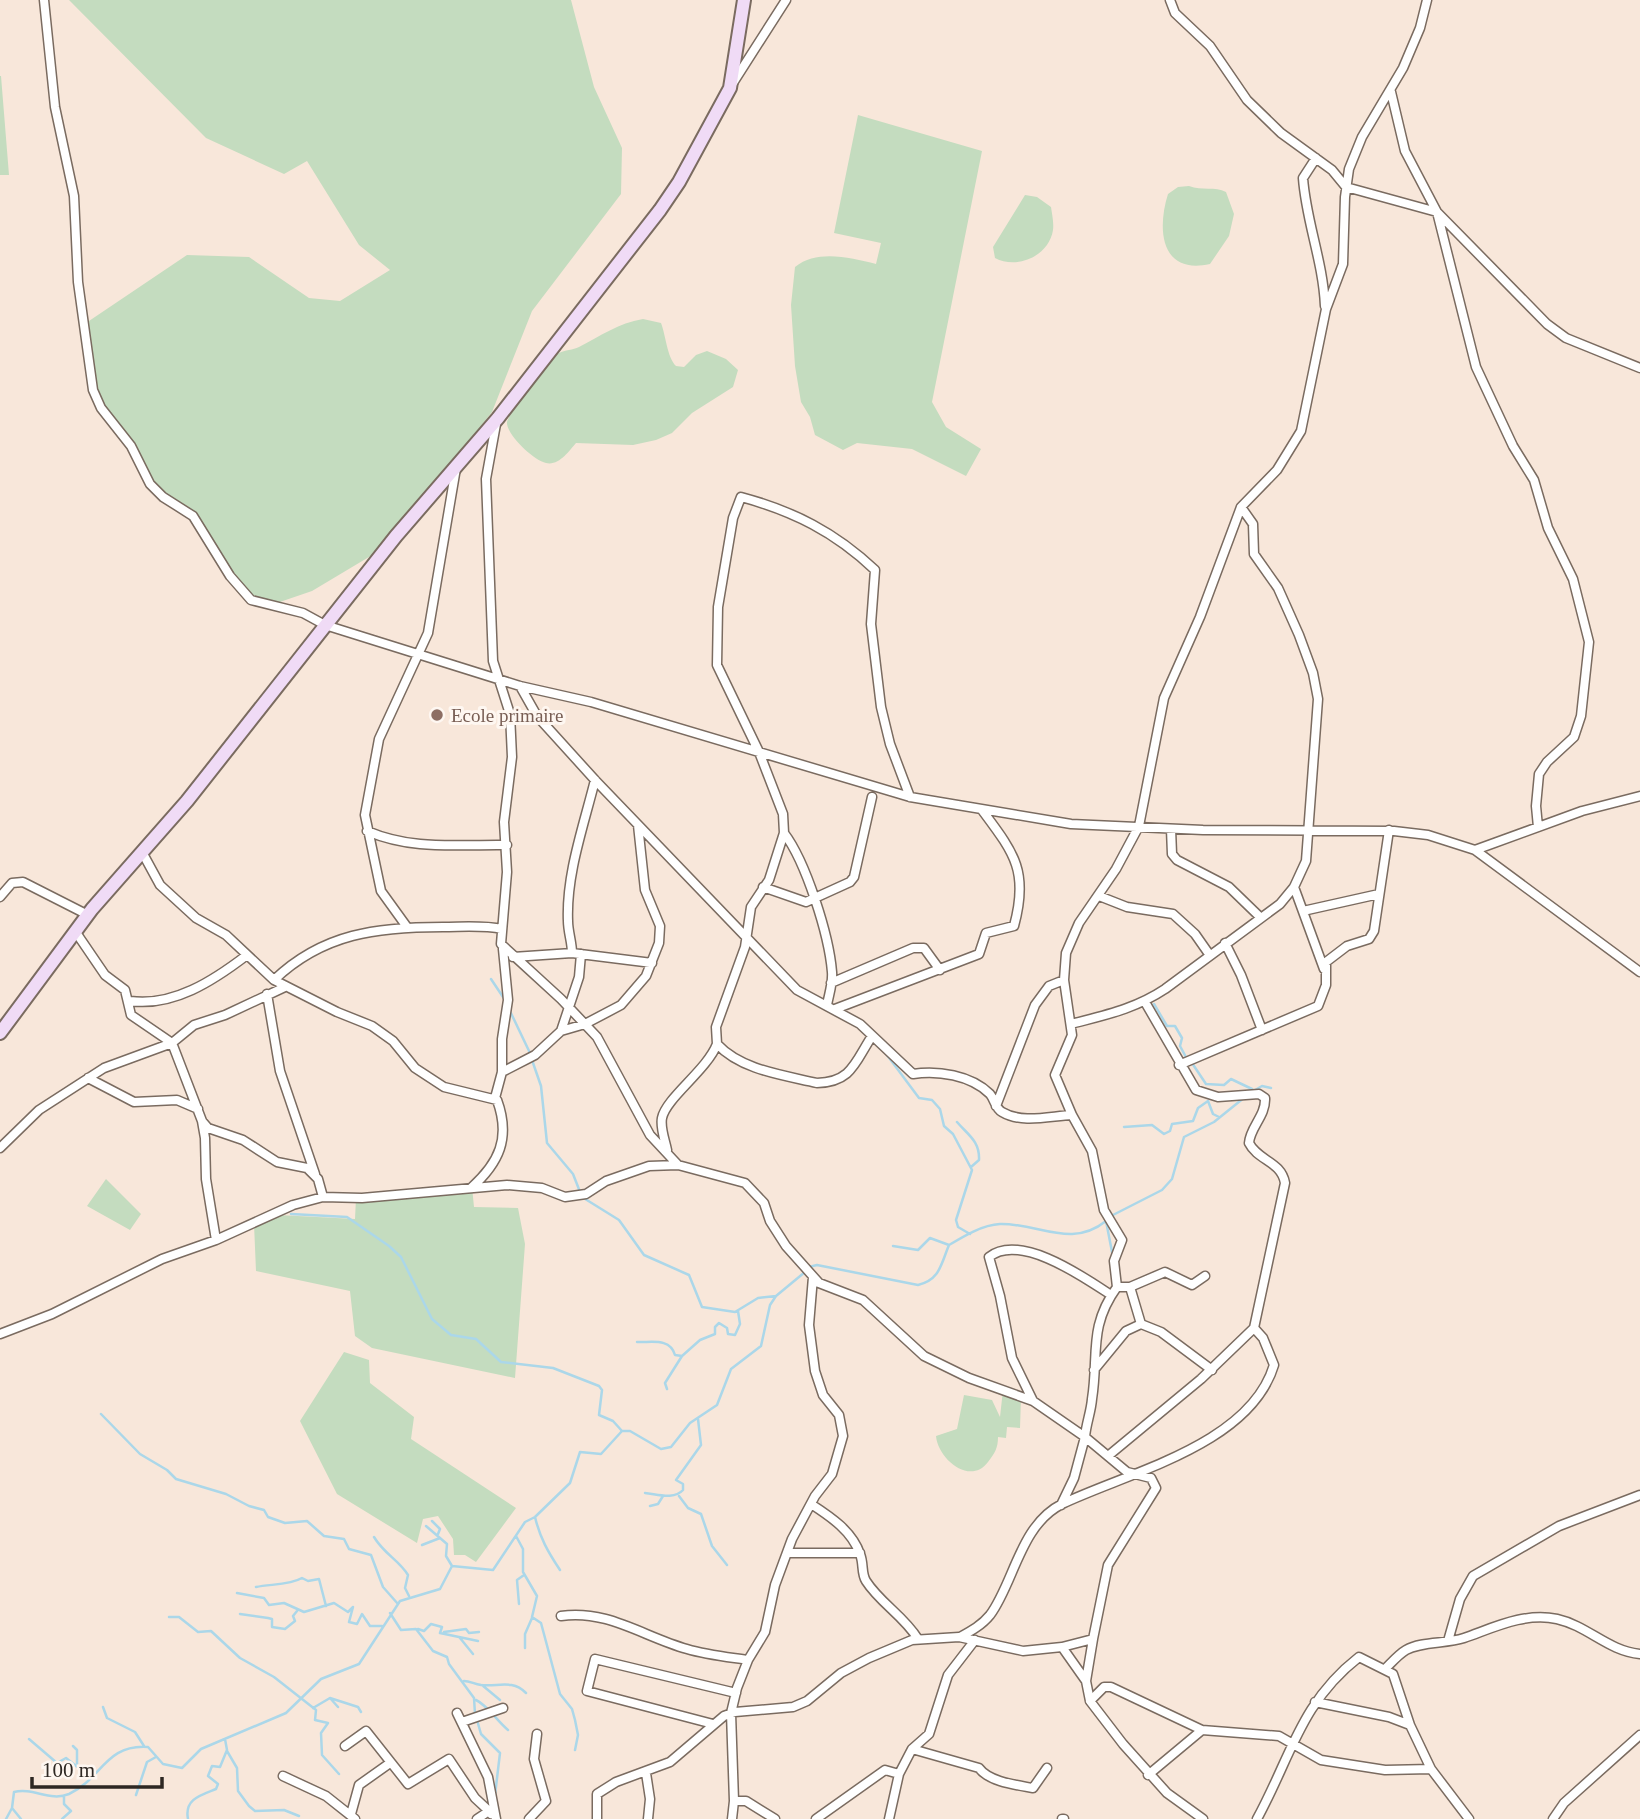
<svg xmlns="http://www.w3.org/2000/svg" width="1640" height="1819" font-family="'Times New Roman',serif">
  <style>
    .green { fill: #c4dcbf }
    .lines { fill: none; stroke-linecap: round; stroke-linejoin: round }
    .stream { stroke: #abd7e9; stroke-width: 2.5 }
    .street-casing { stroke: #7a6b60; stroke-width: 11 }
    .secondary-casing { stroke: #7a6b60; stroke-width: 16 }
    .street { stroke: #fff; stroke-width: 8 }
    .secondary { stroke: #f0dbf6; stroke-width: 12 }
    .education-dot { fill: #8d6e63; stroke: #fef7f1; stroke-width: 2.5 }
    .labels { text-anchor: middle; stroke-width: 6; stroke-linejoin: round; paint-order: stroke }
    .education-label { font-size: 19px; fill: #785e54; stroke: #fef7f1; text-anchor: start }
  </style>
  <rect width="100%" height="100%" fill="#f8e7da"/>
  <path class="green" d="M69,0h502l23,87 28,61 -1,46 -89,117 -40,101 -108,136 -72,43 -38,13 -23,-6 -20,-24 -38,-61 -29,-18 -13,-13 -50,-74 -7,-18 -8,-67 101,-68 62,2 60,41 31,3 50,-31 -31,-25 -52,-84 -23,13 -78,-36z
    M0,76h1l8,99h-9z
    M858,115l124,36 -50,251 14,25 35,22 -15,27 -54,-27 -55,-6 -14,7 -28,-15 -5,-18 -9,-15 -6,-36 -4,-61 4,-38c23,-18 55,-9 81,-3l5,-21 -47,-10z
    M1189,186c13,5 26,0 37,6l8,22 -5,22 -19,28c-50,11 -53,-35 -42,-70l10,-7z
    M1025,195l12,2 14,10c1,7 3,16 2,23 -4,26 -36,40 -58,28l-2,-11z
    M643,319l18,4c5,13 6,34 15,43l8,1 12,-12 11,-4 19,8 12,11 -5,17 -41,26 -20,20 -16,7 -23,5 -57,-2c-7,8 -17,23 -30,20 -13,-3 -40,-29 -39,-41 1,-8 45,-66 52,-69 6,-3 14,-3 20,-6 22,-11 39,-24 64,-28z
    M106,1179l35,35 -11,16 -43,-24z
    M472,1187l2,20 44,1 7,36 -10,134 -143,-30 -17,-12 -5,-45 -94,-20 -2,-47 24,-9 77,4 1,-21 41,-8z
    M344,1352l25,8 1,23 44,34 -3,22 105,69 -40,54 -11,-7h-11l-1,-16 -15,-23 -15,3 -6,24 -80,-49 -37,-73z
    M1003,1390l18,7 -1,31 -13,-1 -1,11 -8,-1c0,11 -3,16 -10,25 -18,24 -50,-3 -52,-26l21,-7 7,-34 28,5 8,17z"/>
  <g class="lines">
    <path class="stream" d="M491,979l14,21
      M1154,1004l13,22h8l7,12 -2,8 7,13
      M509,1009l21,44
      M887,1055l32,43 13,2 8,9 4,17 9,8 19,36 -16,50 2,7 12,7
      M532,1060l9,26 6,57 26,31 9,23 37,23 25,35 45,20 13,32 33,5 23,-14 18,-2
      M1192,1063l14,21 18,1 7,-6 21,10
      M1250,1093l12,-7 9,2
      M957,1122c11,13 23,19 22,38l-8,7
      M1124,1127l28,-2 12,9 6,-3 2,-7 21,-3 5,-13 10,-7 5,13 6,3
      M291,1214l56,3 42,29 12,11 31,62 19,16 25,4 25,23 52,6 46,18 3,4 -3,25 14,6 9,10
      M1111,1216l51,-26 10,-11 12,-42 30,-15 31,-25
      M1106,1221l7,36
      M893,1246l25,4 12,-12 19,7
      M809,1267l8,-2 101,20c22,-5 23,-21 31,-40 15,-9 33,-20 51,-21 39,-1 71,25 106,-3
      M637,1342c13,1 33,-5 38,13l7,1 18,-16 15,-6v-7l4,-4 8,5 1,6 7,1 5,-11 -2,-13
      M667,1389l-2,-6 17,-27
      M101,1414l39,40 27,16 9,9 50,15 23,12 15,4 4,7 17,6 22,-2 17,15 20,3 5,10 22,6 12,32 15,17
      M645,1493c12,1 29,7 38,-3v-6l-7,-4 25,-35 -3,-26
      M679,1496l9,12 13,6 11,32 15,19
      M650,1506l8,-2 5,-8
      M535,1517c5,21 13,35 25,53
      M432,1521l8,8 -2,5
      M426,1526l21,18 -1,12 6,10
      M516,1536l7,13v23l14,24 -5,21 9,6 19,71 12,15 3,11 3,15 -3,15
      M374,1537c10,17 25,23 34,38l-3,13 4,8
      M422,1545l18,-7
      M256,1587c15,-3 34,-2 46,-9l6,3 11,-2 7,27
      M237,1593l27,5 5,7 15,-2 20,9 30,-9 14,9 5,-5 -4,15 8,2 5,-10 8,12h12
      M519,1604l-2,-24 7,-5
      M390,1613l11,17 15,-1 17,22 14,6 2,7 25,34 1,16
      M240,1614l28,4 4,1v8l13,2 10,-8 -2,-5 4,-5
      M169,1617h10l19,15 13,-1 29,27 34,19 42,33 -1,10 13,3 -7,10 1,22 17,19
      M418,1629l6,2 7,-7 11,3 -2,6 38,8
      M444,1632l22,-3 3,4 10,-1
      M460,1638l13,16
      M525,1648v-14l7,-16
      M464,1681c6,0 10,3 17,4 17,2 31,-6 45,8
      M482,1685l18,15
      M330,1698l8,9
      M476,1700c11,5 21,21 32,30
      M103,1707l4,11 28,14 9,14
      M313,1708l17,-10 28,9 3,5
      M477,1720l4,14 19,19 -5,42
      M29,1739l28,24 9,-5 19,15 7,1
      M73,1746l4,4v14
      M227,1751l10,17 1,23 11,15 6,5 29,-1 15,6
      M136,1795l11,-33 9,-5
      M6,1819l6,-11
      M21,1819l-9,-11 2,-16c19,-5 36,10 55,2 33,-15 36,-50 79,-47l15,17 19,4 19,-19 85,-36 35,-34 38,-15 41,-63 40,-12 12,-23 41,4 32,-48 10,-5 35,-34 10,-31 21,2 21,-23h8l31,18 10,-2 19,-24 27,-18 14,-36 30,-23 9,-41 6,-9 29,-24
      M62,1819l9,-8 -7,-7v-8
      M188,1819c-4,-20 13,-24 28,-30l2,-5 -10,-8 4,-10 8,1 7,-17 -2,-11"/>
    <g class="street-casing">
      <path id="street" d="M44,0l11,107 19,89 4,86 15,108 8,18 30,38 19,38 13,13 30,19 37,60 21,24 52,13 22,12 195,61 71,16 319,95 161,27 132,6 191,1 34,4 47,15 165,122
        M1170,0l5,13 35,33 37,54 34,33 51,37 14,17 91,25 110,112 19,14 74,30
        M731,86l55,-86
        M1391,92l14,59 32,61 39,155 37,79 21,34 14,48 25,51 16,63 -8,74 -7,21 -27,25 -8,12 -3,32 2,21
        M1316,158l-13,20c3,43 20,83 22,128
        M496,424l-10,55 7,182 17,53 2,43 -8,65 3,50 -6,72 60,55 36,38 53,98 28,30
        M520,686l17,30 58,64 202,210 63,34 53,50c24,-4 58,1 77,20 5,6 5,14 12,18 20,12 48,4 70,3
        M1171,829l1,25 5,6 52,27 31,30
        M367,831c47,20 90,13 140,14
        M784,833c22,29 45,102 48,139 1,11 -3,22 -5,33
        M1475,850l107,-39 58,-15
        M142,852l18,33 36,33 30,17 48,45 63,32 35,14 21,15 22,27 29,19 53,13c14,38 2,63 -26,88
        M763,887l43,15 44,-20 4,-5 18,-80
        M1294,887l30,82
        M1099,896l28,11 46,7 22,20 14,20
        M0,897l12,-14 11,-1 65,33
        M1303,911l76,-17
        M407,927l-26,-36 -16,-76 14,-76 49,-106 28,-165
        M75,931l30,44 20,15 6,25 41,28 30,78 6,7 35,12 34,22 30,6 11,11 5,18
        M1225,943l16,32 21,55
        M572,953c0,-11 -4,-21 -4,-32 -2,-47 16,-96 27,-141
        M513,957l59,-4 80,10
        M274,980c49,-47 104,-53 169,-53 19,0 40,-2 59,2
        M831,983l82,-35h11l16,22
        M267,994l13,77 35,103
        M130,1001c43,6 83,-20 117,-46
        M835,1009l144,-55 7,-21 28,-7c15,-55 0,-73 -32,-116
        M1071,1024c34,-9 64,-15 94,-35l115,-85 14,-17 12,-26 12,-162 -5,-26 -14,-38 -21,-47 -24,-34 -1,-30 -12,-17
        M561,1031l18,-54 2,-23
        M872,1036c-17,26 -20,46 -55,47 -34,-8 -76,-13 -100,-39l-1,-17 29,-80 6,-40 18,-27 15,-47 -1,-19 -24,-62 -42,-87 1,-58 15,-89 8,-21c52,14 94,35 134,73l-4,54 10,83 9,37 20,53
        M1179,1065l139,-59 8,-21v-23l21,-16 22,-7 5,-8 15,-101
        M502,1072l33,-17 26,-24 24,-7 36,-19 25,-29 13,-33 1,-17 -15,-36 -7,-65
        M88,1078l46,24 43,-2 21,9
        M495,1098l7,-26v-33l6,-39 -5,-51
        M996,1106l39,-101 14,-19 15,-6
        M202,1121l3,17 1,41 10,61
        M0,1148l39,-38 65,-42 68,-25 22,-18 31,-10 60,-28
        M667,1150c-2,-10 -7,-22 -5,-32 4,-20 45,-48 55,-74
        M1117,1287h13l35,-15 27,13 13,-9
        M1130,1287l11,37
        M0,1334l52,-20 110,-55 54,-19 77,-35 30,-8 39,1 145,-13 35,3 23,9 21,-3 20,-13 43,-15 29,-1 67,18 19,20 6,18 16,25 33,37 44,17 61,56 45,22 64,23 52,36 -11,41 -13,27
        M1094,1370l32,-39 15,-7 20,8 51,38
        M1033,1401l-21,-43 -12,-62 -11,-39c31,-25 96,21 122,38
        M1108,1456l93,-77 53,-51 31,-145c-4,-22 -27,-22 -36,-40 1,-16 17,-27 16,-45l-6,-4 -41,3 -22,-7 -51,-88
        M811,1504c20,13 41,27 49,50 4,10 1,19 6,27 14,22 38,35 52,58
        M788,1553h72
        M561,1616c46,-7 83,21 126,33 20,6 41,8 61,11
        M960,1637c11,-6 22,-12 30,-22 24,-32 30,-90 72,-111 67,-32 188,-59 212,-139l-11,-27 -9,-10
        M1448,1641l12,-42 13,-23 86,-50 81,-31
        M1062,1647l31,-8 15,-74 48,-77 -5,-10 -24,-6 -42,-35c1,-13 6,-25 7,-38 7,-44 -4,-72 25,-112l-3,-26 8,-21 -18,-30 -12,-59 -20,-36 -17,-40 17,-40 -8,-55 2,-27 13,-30 37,-54 23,-43 25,-128 36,-81 41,-110 36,-37 24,-39 25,-122 17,-45 2,-67 4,-28 13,-32 41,-69 17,-40 7,-28
        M1386,1668c6,-6 13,-14 20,-18 16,-9 40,-6 58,-12 29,-10 60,-26 93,-19 31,7 51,32 83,35
        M1086,1681l7,-42
        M1090,1701l14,-14h7l91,43
        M1315,1702l74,15 21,8 21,44 38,50
        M457,1713l31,64 8,42
        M462,1722l41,-14
        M713,1724l-126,-33 8,-32 141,34
        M345,1746l21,-15 42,53 41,-25 26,39 14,13
        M912,1749l67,19c10,14 38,17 54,20l14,-20
        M646,1773l4,26 -2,20
        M1148,1775l54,-45 77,6 42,24 64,10 46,-1
        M283,1776l43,20 29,23
        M734,1801h12l29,18
        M351,1814l8,-29 31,-22
        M477,1819l12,-8 2,3
        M529,1819l17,-18 -12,-42 3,-25
        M597,1819v-25l19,-12 54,-20 54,-46 11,-4 58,-5 14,-6 34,-28 28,-15 43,-18 47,-3 64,14 39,-4 24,34 4,20 33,43 44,49 36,26
        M732,1819l2,-18 -3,-88 6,-25 11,-28 17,-28 10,-47 17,-46 23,-43 17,-22 11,-38 -4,-21 -16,-20 -8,-24 -6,-46 4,-48
        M816,1819l69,-49 14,4 13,-25 17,-15 19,-59 27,-35
        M889,1819l10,-45
        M1062,1819h2
        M1257,1819c34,-62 43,-116 102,-162l34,17 17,51
        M1553,1819l11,-16 76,-68"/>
    </g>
    <g class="secondary-casing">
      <path id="secondary" d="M0,1033l92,-124 95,-108 209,-265 102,-118 162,-208 19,-28 51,-94 14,-88"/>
    </g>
    <use href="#street" class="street"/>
    <use href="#secondary" class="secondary"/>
  </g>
  <circle class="education-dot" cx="437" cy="715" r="7"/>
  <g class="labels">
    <g class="education-label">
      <text x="451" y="722">Ecole primaire</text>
    </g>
  </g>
  <path d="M32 1777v10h130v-10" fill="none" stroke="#2d2722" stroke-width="3.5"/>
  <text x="42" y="1777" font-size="21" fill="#2d2722" stroke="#fef7f1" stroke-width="5" paint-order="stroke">100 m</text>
</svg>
